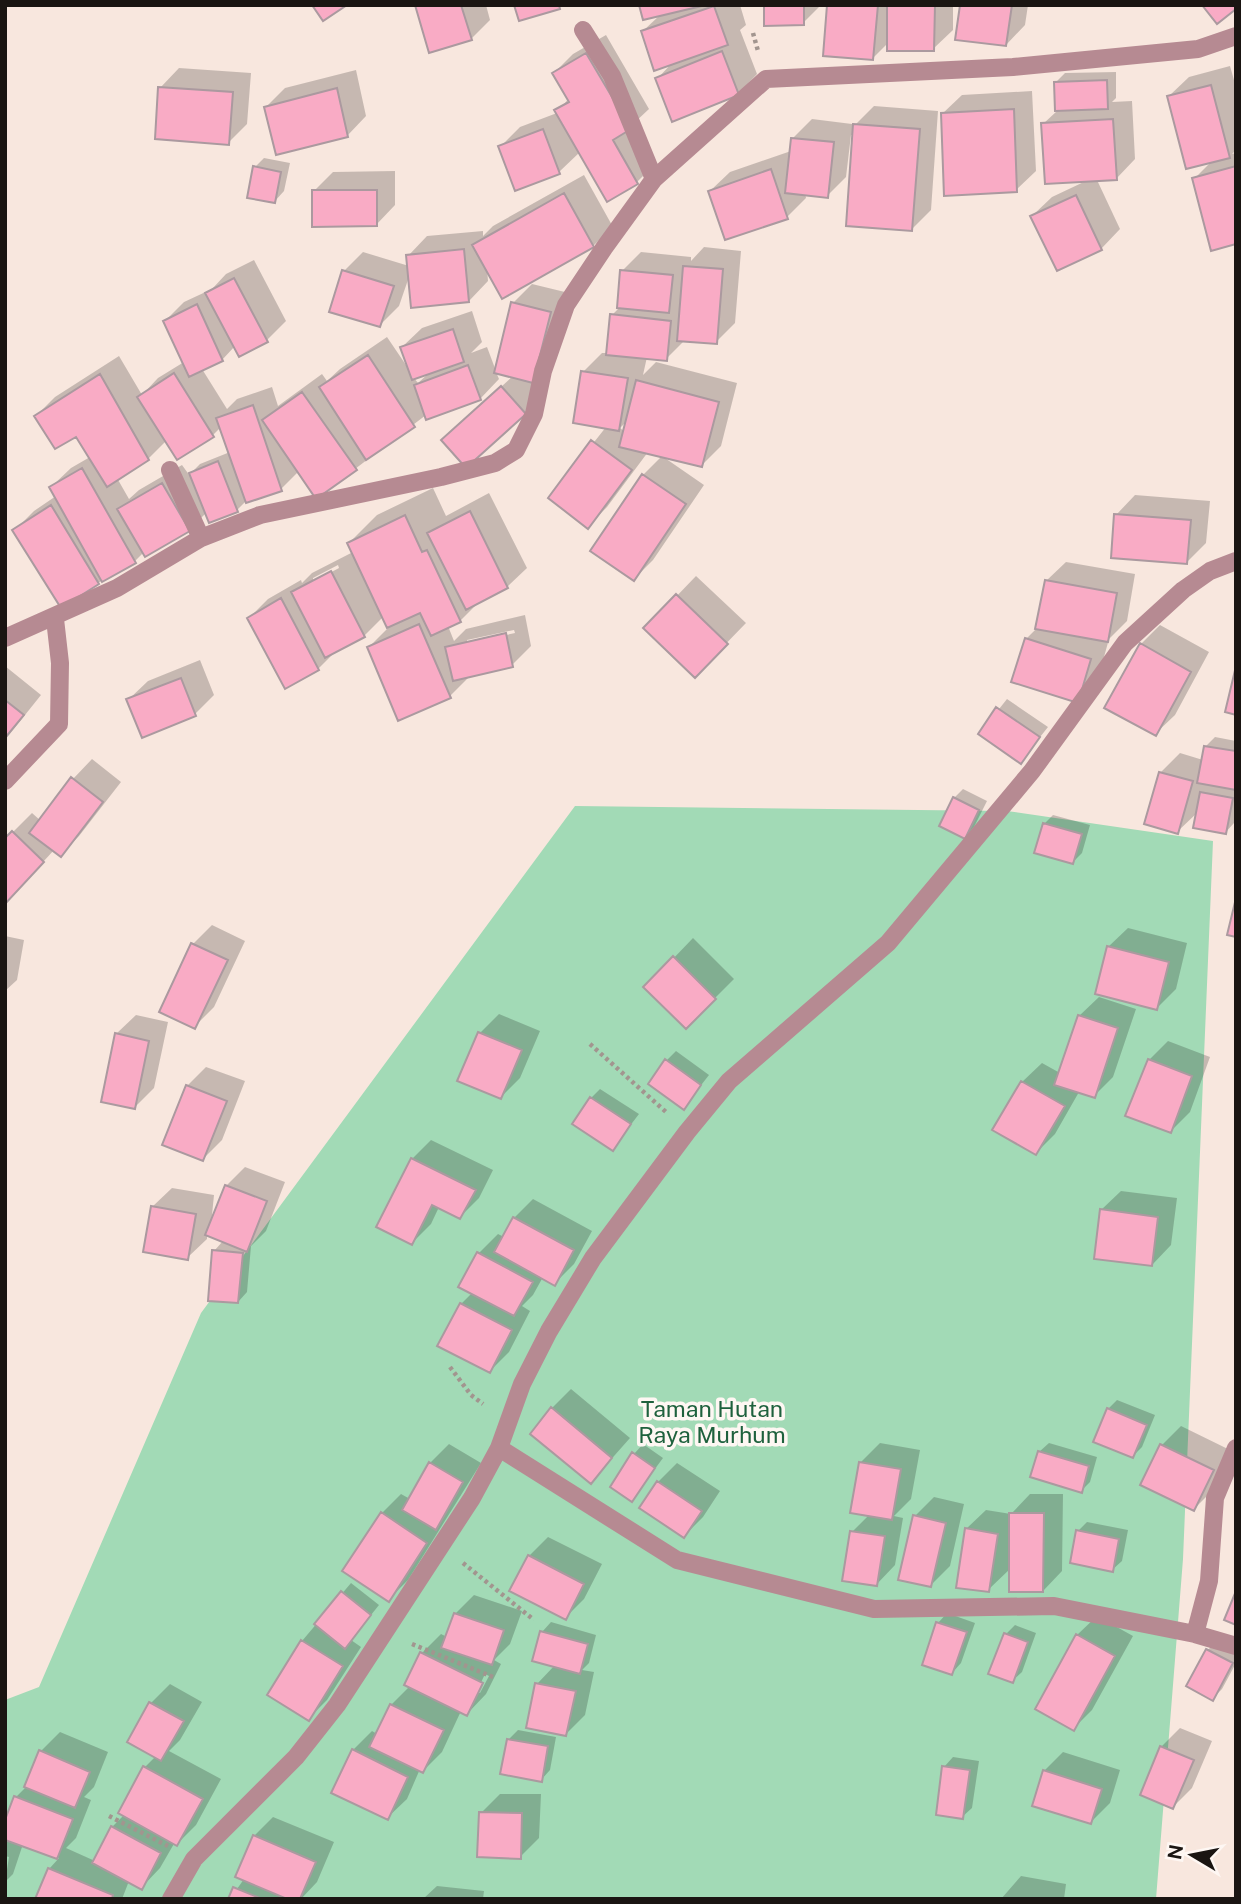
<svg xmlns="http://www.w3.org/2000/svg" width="1241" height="1904" font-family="'Public Sans',sans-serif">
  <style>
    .green { fill: #a2dab6 }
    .shadow { fill: #0003; fill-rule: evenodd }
    .building { fill: #f9abc5; stroke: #ab999f; stroke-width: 2 }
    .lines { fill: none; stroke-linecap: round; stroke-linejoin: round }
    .path { stroke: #a2958f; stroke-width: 4.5; stroke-dasharray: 3.5 3.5; stroke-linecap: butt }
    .street { stroke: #b68a92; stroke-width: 18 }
    .labels { text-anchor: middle; stroke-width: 7; stroke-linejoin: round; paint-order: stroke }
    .park-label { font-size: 23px; fill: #1e613d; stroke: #fef7f3 }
  </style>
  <rect width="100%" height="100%" fill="#f8e7de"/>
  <path class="green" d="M575,806l432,5 206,30 -30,718 -27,340h-1151v-199l34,-13 162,-374z"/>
  <path class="shadow" d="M417,5h69l4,15 -19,19z
    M641,5h99l6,20 -6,5 17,44 -19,20 -81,-15 16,-17 -30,-31 17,-16z
    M765,5h56l-18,18z
    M829,5h124v25l-20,19 -44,-7 -16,16z
    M962,5h66l-3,20 -19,20z
    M606,35l43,74 -16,15 23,39 -19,19 -29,18 -28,-48 -21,20 -59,-25 20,-20 37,-14 12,-15 -15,-25 19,-19z
    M1230,66l6,21v63l-4,4 4,-1v90l-42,-64 18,-18 -43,-65 20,-19z
    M179,68l72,5 -4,51 -19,19 -68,-55z
    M356,70l10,46 -19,20 -81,-29 19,-19z
    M1116,72v26l-4,4 20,-1 3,58 -19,20 -19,1 23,49 -19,20 -69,-33 20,-19 36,-17 -45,-56 14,-13 -1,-29 9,-9z
    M1032,91l4,80 -20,19 -74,-76 20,-19z
    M874,106l64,5 -7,99 -19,19 -58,-94h-3l-5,42 -19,19 -22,-3 1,5 -19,19 -77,-26 20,-19 61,-21 2,-13 19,-19 40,5v4z
    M264,158l26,5 -6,28 -9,10 -20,-34z
    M395,171v34l-19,20 -62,-34 19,-19z
    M584,175l29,52 -20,19 -106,22 1,13 -19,20 -59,-27 -11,32 -19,19 -36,-54 19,-19 46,14 -1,-10 19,-20 56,-5v5l10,-10z
    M704,247l37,4 -6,72 -19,19 -31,-2 -19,19 -19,-2 -4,18 13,-13 81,21 -16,63 -19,19 -54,-13 -41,55 -19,19 -38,-28 56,-71 -23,-55 19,-19h6l4,-38 7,-7 3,-37 19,-19 50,5v4zM628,420l-3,12 -5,-4z
    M254,260l32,61 -19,19 -32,6 -13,14 -20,9 25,40 10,-10 35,-12 6,19 44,-32 5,7 13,-12 47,-32 21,31 -6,-21 20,-19 50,-17 10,31 -11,11 16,-6 9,24 17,-68 19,-19 37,9 -25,101 -19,19 -82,27 70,-64 -17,-4 3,7 -19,20 -54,16 -71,54 -56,2 -18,18 -35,12 -9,9 -30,2 -18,18 -45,22 -9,9 -37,22 -83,-53 19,-19 22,-15 -5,-9 20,-19 19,-11 -13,-22 -41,-19 19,-19 64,-41 23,39 16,-17 26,-16 -19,-41 19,-19 28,-13 14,-15zM429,373l-11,10 -4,-5zM221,427l9,25 -30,12 -9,9 4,10 -13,-18 -43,25 -10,9 -12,-21 31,-19 19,-19 46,-5z
    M662,456l42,29 -51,75 -19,19 9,-104z
    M433,488l13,28 43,-23 38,75 -20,19 -27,14 -20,20 -12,5 6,15 12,-12 59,-14 6,31 -19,19 -43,12 -19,19 -81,-49 20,-20 -5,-11 -20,20 -27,14 -19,19 -33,18 -36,-69 19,-19 33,-19 1,3 10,-10 41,-21 -4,-9 28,-28zM338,565l1,3 -26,14v-4zM514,630l1,3 -48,11v-4z
    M1135,495l75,6 -4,42 -19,19 -71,-47z
    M1066,562l69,12 -8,47 -18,18 -12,43 -19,19 -52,-62 12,-12 8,-46z
    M696,576l50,47 -32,33 -68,-28z
    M1160,625l49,27 -34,63 -20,19 -14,-90z
    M200,660l14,35 -19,19 -67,-14 20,-19z
    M5,666l36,29 -36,45z
    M1007,699l41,28 -27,34 -41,-28z
    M1215,737l21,4 -2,82 -9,10 -27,-21 -21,20 -17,-59 20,-20 23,7 3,-14z
    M92,759l29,23 -42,54 -19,19 -6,-5 -32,35 -9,-53 19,-19 9,8 32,-42z
    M963,789l24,12 -13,26 -9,10 -11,-39z
    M1053,815l37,10 -8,28 -9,9 -29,-38z
    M212,925l33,16 -31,66 -20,20 -1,-83z
    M1128,928l59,15 -11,46 -19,19 -49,-61z
    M5,936l19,4 -7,40 -12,11z
    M693,938l41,41 -48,48 -40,-40z
    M1099,997l37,12 -23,68 -19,19 -15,-4 -24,42 -19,19 -41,-24 27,-47 20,-19 18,10 19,-57z
    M499,1014l41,17 -20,47 -19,19 -21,-64z
    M136,1015l32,7 -14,66 -19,19 -19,-73z
    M1168,1041l42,16 -20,55 -19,19 -22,-71z
    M676,1051l33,24 -25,32 -18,-46z
    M206,1067l39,14 -23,59 -19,19 -16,-73z
    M600,1089l39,25 -26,34 -22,-50z
    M431,1140l62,30 -14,28 -19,19 -21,-10 -8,17 -19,19v-84z
    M245,1167l40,15 -19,49 -15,15 -4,46 -9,10 -24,-51 9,-10 -16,-7v5l-20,19 -35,-51 20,-19 42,7 -3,30 15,-39z
    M1121,1191l56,7 -6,47 -19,20 -51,-55z
    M533,1199l59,32 -18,33 -19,19 -12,-6 -10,18 -11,11 8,5 -21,41 -19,19 -29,-67 11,-11 7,-40 19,-19 6,3 10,-19z
    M571,1389l59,49 -39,44 -39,-74z
    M1117,1400l38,15 -13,32 -9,9 -25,-47z
    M1181,1426l51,25 -19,39 -19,19 -32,-64z
    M880,1443l40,7 -9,49 -17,17 9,2 -8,47 -19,20 -24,-53 17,-17 -8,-53z
    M1049,1443l48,14 -7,25 -9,9 -42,-39z
    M449,1444l32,19 -73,117 -19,19 -7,-86 19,-19 9,5 20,-36z
    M643,1444l20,14 -31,42 2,-46z
    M677,1463l43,28 -17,26 -19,19 -26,-54z
    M1030,1494h33l-1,77 -19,20 -32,-23 -23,22 -22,-61 20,-19 25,4z
    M934,1497l30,7 -14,62 -19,19 -16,-69z
    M1087,1522l41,8 -6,31 -10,9 -34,-39z
    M548,1537l54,27 -18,35 -19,19 -36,-62z
    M351,1583l28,22 -28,35 10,7 -34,53 -19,19 -6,-78z
    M474,1595l48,16 -12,33 -16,16 7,4 -15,30 -19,20 -6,-3 -19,41 -19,19 -3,-2 -13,30 -20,19 -34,-68 19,-19 5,3 14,-29 19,-19 11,-32 20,-20 6,3 8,-23zM485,1674l4,2 -9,17h-4z
    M947,1613l28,10 -14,40 -9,10 -14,-50z
    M1097,1616l36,20 -41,74 -19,19 4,-94z
    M551,1622l45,13 -7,28 -7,7 12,2 -9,43 -19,19 -29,-50 18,-19 -13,-33z
    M1015,1625l21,8 -14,39 -10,9 -6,-47z
    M1217,1640l19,11v12l-14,26 -9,9 -25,-13 20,-35z
    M170,1684l32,18 -22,38 -11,11 52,28 -25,46 -19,19 -2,-2 -15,26 -19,20 -12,-7 -7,18h-85l12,-30 10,-11 -36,-14 -10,30 -8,8 4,-25 -4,-1v-31l11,-28 9,-9 16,-37 19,-19 48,20 -14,35 -10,10 7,3 -15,38 -10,10 29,13 17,-34 12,-12 21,-48 11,-11 -27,-15 22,-38z
    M1180,1728l32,13 -20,47 -19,19 -12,-60z
    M518,1730l38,7 -6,33 -9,10 -33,-40z
    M1063,1752l57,18 -10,33 -19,19 -47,-51z
    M953,1757l26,4 -7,47 -10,9 -18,-50z
    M500,1794h41l-2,44 -19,19 -39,-44z
    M273,1817l61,25 -17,40 -16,17h-71l14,-20 10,-43z
    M1021,1876l45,8 -2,15h-63z
    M437,1886l47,5 -1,8h-60z"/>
  <path class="building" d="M312,5h35l-24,16z
    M415,5h46l11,35 -43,13z
    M514,5h45l1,4 -41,12z
    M639,5h67l-63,15z
    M764,5h40v20l-40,1z
    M827,5h51l-5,55 -50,-4z
    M887,5h48l-1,46h-47z
    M960,5h52l-6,41 -51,-6z
    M1202,5h34v4l-19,15z
    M714,6l14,39 -74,26 -13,-40z
    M722,51l17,44 -67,27 -17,-44z
    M586,53l45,76 -18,11 25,44 -31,18 -53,-92 15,-8 -17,-29z
    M1107,80l1,29 -53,2 -1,-29z
    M1211,85l19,73 -44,11 -19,-73z
    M158,87l75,5 -4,53 -74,-6z
    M337,88l11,49 -72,18 -12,-48z
    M1014,109l3,83 -73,4 -3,-83z
    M1113,119l4,61 -72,4 -4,-61z
    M853,124l67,5 -8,102 -66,-5z
    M543,129l17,45 -45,17 -17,-45z
    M791,138l43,4 -6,56 -43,-5z
    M253,166l28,6 -6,31 -28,-5z
    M1236,166v78l-25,7 -19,-73z
    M771,169l17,50 -63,21 -17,-49z
    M312,190h65v36l-65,1z
    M564,193l30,54 -92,52 -30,-54z
    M1076,195l26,55 -45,21 -27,-55z
    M464,249l5,53 -58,6 -5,-53z
    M683,266l40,3 -6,75 -40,-3z
    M342,270l52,16 -14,41 -51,-15z
    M620,270l53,5 -4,38 -52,-5z
    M234,278l34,64 -29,15 -34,-64z
    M511,302l40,10 -18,71 -39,-10z
    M197,304l26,57 -34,16 -26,-56z
    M610,314l61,7 -4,40 -61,-6z
    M453,329l11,33 -52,18 -12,-33z
    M368,355l47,72 -49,33 -47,-73z
    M468,365l13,35 -55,20 -12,-35z
    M581,371l47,7 -9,53 -46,-8z
    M174,373l40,64 -37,23 -40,-63z
    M100,374l49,86 -42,27 -31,-50 -21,12 -21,-33z
    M636,380l83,22 -17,65 -83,-20z
    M501,386l25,28 -60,54 -25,-28z
    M302,392l55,78 -41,29 -54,-79z
    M253,405l29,86 -36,12 -30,-85z
    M591,440l41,30 -44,59 -40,-31z
    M218,461l20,51 -29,11 -20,-50z
    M82,468l54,95 -34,19 -53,-95z
    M642,474l44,30 -52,77 -44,-30z
    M162,483l28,48 -45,26 -28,-48z
    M51,505l48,79 -38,24 -49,-78z
    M470,511l38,77 -42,22 -39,-77z
    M1114,514l77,6 -4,44 -76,-6z
    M405,515l17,37 5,-2 34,72 -30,14 -11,-23 -33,15 -40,-85z
    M331,571l34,66 -40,21 -34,-66z
    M1045,580l72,13 -9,49 -73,-13z
    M676,594l52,50 -33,34 -52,-50z
    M281,598l38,72 -34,19 -38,-71z
    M419,624l32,74 -53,23 -31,-74z
    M506,633l7,34 -60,14 -8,-34z
    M1025,638l66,21 -13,44 -67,-21z
    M1140,643l51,29 -35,64 -52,-28z
    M1236,666v49l-11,-3z
    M181,678l15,38 -54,22 -16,-39z
    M5,700l19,15 -19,23z
    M996,707l44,30 -19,27 -43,-30z
    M1204,746l32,5v39l-39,-7z
    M1159,772l34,9 -15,53 -34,-10z
    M71,777l32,25 -42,55 -32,-24z
    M1200,792l33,6 -7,36 -33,-6z
    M953,797l26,13 -14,29 -26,-13z
    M1043,823l39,11 -9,30 -39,-11z
    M12,831l32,31 -39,42v-66z
    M1236,898v39l-9,-2z
    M191,943l37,17 -33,69 -36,-17z
    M1107,946l62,16 -12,48 -62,-16z
    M673,956l43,43 -30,30 -43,-42z
    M1078,1015l40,13 -23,70 -41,-13z
    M478,1032l44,18 -21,49 -44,-18z
    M115,1033l34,8 -14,68 -34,-7z
    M665,1059l36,26 -17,25 -36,-26z
    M1148,1059l44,17 -21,57 -46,-17z
    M1021,1081l44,25 -29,49 -44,-25z
    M186,1085l41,16 -24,60 -41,-16z
    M590,1097l41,27 -18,27 -41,-27z
    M411,1158l65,32 -16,29 -28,-14 -20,40 -36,-18z
    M225,1185l42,16 -20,51 -42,-17z
    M151,1206l45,8 -8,46 -45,-8z
    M1100,1209l58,8 -6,49 -58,-7z
    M513,1217l61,33 -19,36 -61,-34z
    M212,1250l31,3 -5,50 -30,-2z
    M477,1252l56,30 -19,34 -56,-29z
    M460,1303l52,27 -22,43 -53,-27z
    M551,1407l61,51 -21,26 -61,-50z
    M1107,1408l40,17 -14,33 -40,-16z
    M1160,1444l54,26 -20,41 -54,-26z
    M1038,1451l51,15 -7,27 -52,-16z
    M632,1452l23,16 -23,34 -22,-15z
    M429,1462l34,20 -27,48 -34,-20z
    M859,1462l42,7 -9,51 -42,-7z
    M657,1481l45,30 -18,27 -45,-30z
    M381,1512l46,31 -38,59 -47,-31z
    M1009,1513h35l-1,79h-34z
    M913,1515l33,8 -15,64 -33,-7z
    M965,1528l33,6 -9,58 -33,-4z
    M1076,1530l43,9 -6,33 -43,-9z
    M850,1531l35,5 -8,50 -35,-5z
    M528,1555l56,29 -18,36 -57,-29z
    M341,1591l30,24 -26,34 -31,-25z
    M1236,1591v34l-12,-5z
    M454,1613l50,17 -12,35 -51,-17z
    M936,1622l31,10 -15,43 -30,-10z
    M540,1631l48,13 -8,30 -48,-13z
    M1004,1633l24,9 -15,41 -25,-9z
    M1076,1634l39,22 -41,75 -39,-22z
    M301,1640l42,26 -34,55 -42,-26z
    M1206,1649l27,14 -20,38 -27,-15z
    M420,1652l63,31 -16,33 -63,-31z
    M535,1683l41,8 -10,45 -40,-8z
    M149,1702l35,19 -23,40 -34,-19z
    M390,1704l54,26 -21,43 -54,-26z
    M507,1739l41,7 -6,36 -42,-8z
    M1160,1746l34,14 -21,49 -33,-14z
    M352,1749l56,28 -20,43 -57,-27z
    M39,1750l51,22 -15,36 -51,-21z
    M143,1766l60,33 -26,47 -59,-33z
    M942,1766l28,4 -7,49 -27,-4z
    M1043,1770l59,19 -11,35 -59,-18z
    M14,1796l59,23 -16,40 -52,-19v-20z
    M479,1812l43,1 -1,46 -44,-2z
    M111,1826l50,27 -19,37 -50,-27z
    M253,1835l63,27 -16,37h-13l-52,-22z
    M48,1868l65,27 -1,4h-77z
    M233,1887l29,12h-34z"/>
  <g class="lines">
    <path class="path" d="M753,33l5,18
      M590,1044l76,68
      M450,1367l21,28 12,9
      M463,1563l71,57
      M412,1644l81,33
      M109,1816l59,30"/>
    <path class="street" d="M583,30l29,46 42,103
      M170,470l31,68
      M5,638l112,-50 84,-50 59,-23 181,-38 54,-14 21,-13 18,-36 9,-43 23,-66 38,-57 50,-69 112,-100 247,-12 185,-18 38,-13
      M5,781l54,-57 1,-61 -5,-44
      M499,1448l178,112 197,49 180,-3 141,28 41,12
      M1195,1634l14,-53 6,-83 21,-50
      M171,1899l23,-40 102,-102 41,-52 135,-207 27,-50 23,-64 27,-53 44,-73 94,-126 42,-51 159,-138 144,-172 93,-128 58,-53 27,-19 26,-10"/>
  </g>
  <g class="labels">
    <g class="park-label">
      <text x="712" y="1417">Taman Hutan<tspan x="712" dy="26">Raya Murhum</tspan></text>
    </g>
  </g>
  <rect width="1241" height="1904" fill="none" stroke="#1a1512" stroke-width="14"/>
  <g transform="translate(1192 1855) rotate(280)" stroke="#fef7f3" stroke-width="5" paint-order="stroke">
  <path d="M0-5L12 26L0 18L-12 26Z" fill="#1a1512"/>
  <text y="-10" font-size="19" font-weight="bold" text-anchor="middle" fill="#1a1512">N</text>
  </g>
</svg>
